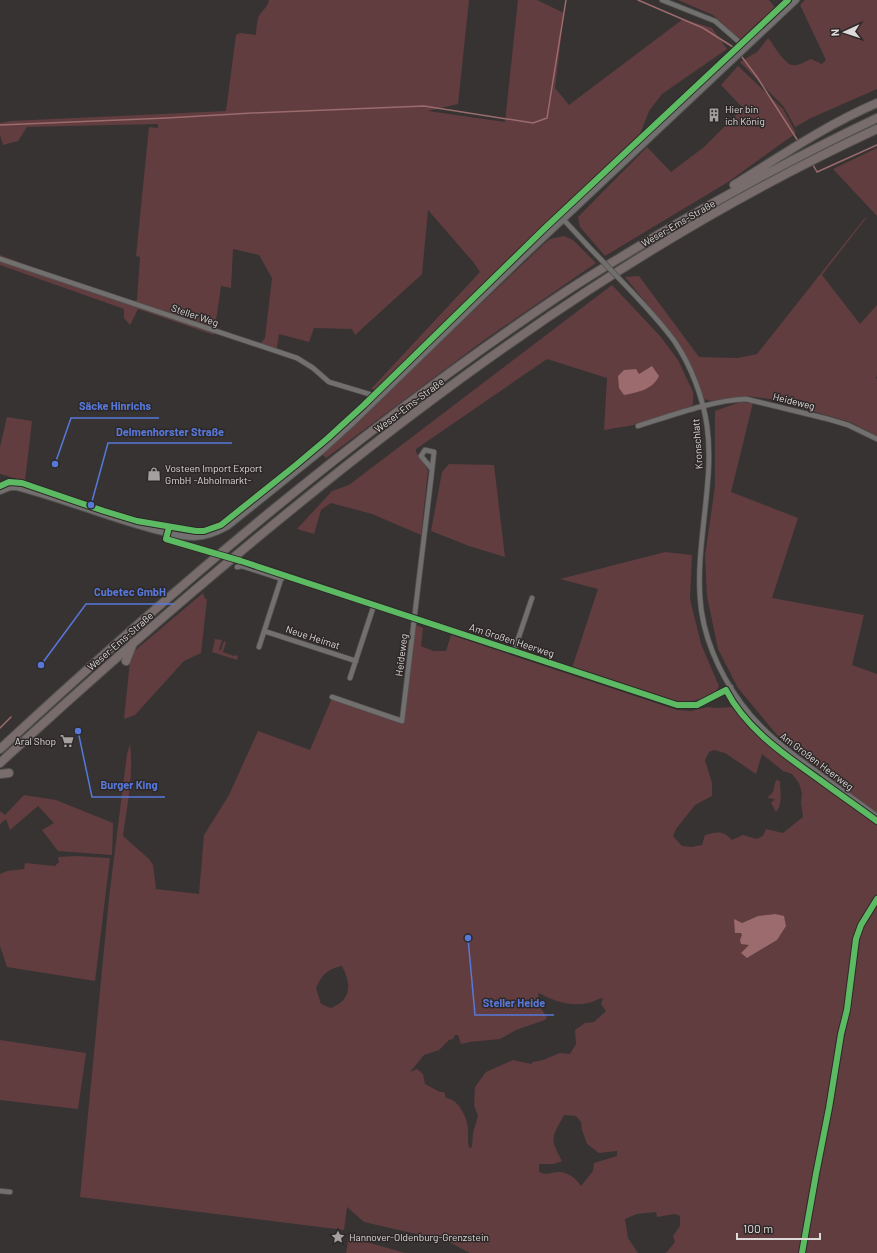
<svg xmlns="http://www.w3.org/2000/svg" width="877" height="1253" font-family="Barlow,sans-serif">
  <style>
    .green { fill: #613d3f; fill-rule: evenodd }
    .water { fill: #9c6b6d }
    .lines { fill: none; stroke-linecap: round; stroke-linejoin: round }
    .stream { stroke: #9c6b6d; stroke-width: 1.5 }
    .street-casing { stroke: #545151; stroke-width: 6 }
    .secondary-casing { stroke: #545151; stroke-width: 8 }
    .highway-casing { stroke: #545151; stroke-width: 10 }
    .street { stroke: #726f6f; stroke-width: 4.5 }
    .secondary { stroke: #726f6f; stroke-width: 6 }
    .highway { stroke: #786c6d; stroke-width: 8 }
    .street-bridge-casing { stroke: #545151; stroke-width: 6; stroke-linecap: butt }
    .street-bridge { stroke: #726f6f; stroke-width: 4.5 }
    .cycleway-casing { stroke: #2e2828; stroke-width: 8 }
    .cycleway { stroke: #5cba63; stroke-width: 6 }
    .labels { text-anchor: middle; stroke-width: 3; stroke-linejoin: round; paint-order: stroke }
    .poi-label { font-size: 10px; fill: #dedada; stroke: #2e2828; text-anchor: start }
    .street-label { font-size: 10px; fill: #dedada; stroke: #2e2828 }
    .leader { fill: none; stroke: #5778d9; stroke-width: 1.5 }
    .callout-dot { fill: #5778d9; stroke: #2e2828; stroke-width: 1.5 }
    .callout-label { font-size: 11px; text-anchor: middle; font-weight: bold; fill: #5778d9; stroke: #2e2828; stroke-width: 3; stroke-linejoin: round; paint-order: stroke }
  </style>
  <rect width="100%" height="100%" fill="#373333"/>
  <path class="green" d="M269,0h200l-11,104 -30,7 77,11 13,-122h19l27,13 -9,75 14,17 114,-86 29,9 15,21 -65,45 -13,17 -9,23 -105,99 -8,10 -149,147 -7,-1 109,-117 -6,-9 -46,-53 -6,64 -2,2 -65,59 -3,-6 -38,-1 -5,14 -30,-8 -2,14 -17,-4 5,-6 7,-60 -13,-23 -26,-6 -2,39 -10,-2 -7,49 -76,-26 -8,16 -6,-7v-9l-124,-44v-10l129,48 8,-3 3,-43 -4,-1 13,-129 9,1v-4l-131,3 -9,14 -15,4 -3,-10v-12l10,-2 216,-10 10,-76 4,-2 16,2c0,-5 1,-12 2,-17 3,-7 10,-11 11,-18z
    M678,0h91l7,9 -34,31 -7,-5 -22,-20z
    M805,0h72v89l-66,29 -16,9 -11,-20 -44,-45 17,-10 11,-14c5,6 16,25 24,27 6,1 13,-3 19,-6l11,5 4,-4 -26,-55z
    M738,66l45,43 13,24 -68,49 -123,74 -25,-29 -2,-10 69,-70 24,25 33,-25 39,-39 -22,-23z
    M877,148v68l-44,-47z
    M867,217l-45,58 38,49 17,-19v70l-1,3 1,1v57l-27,-14 -80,-23 -23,-3 -36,5 -7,-2 -7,-21 -16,-32 -56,-69 14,-1 60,81 39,1 19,-4 107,-135z
    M564,236l9,4 23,23 -113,78 -157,117 -4,-4 222,-210 6,-5z
    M612,285l48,51 18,24 15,32v12l-4,4 -55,17 -30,5 3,-52 -60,-19 -131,90v3l12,18 -7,65 -49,-21 -41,-11 -10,7 -7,24 -17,-5 35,-38 17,-6z
    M740,402l13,1 -22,89 67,26 -26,80 92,17 -12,50 25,9v139l-54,-39 -46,-39 -39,-47 -20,-39 -11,-53 -2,-40 10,-70v-75z
    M7,417l25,4 -7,60 -25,-7v-27z
    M449,464l45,1 11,92 -36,-11 -38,-15 11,-59z
    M665,552l27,3 -2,44 11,45 18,42c-4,13 -32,17 -44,16l-103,-34 26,-79 -38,-10z
    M203,593l2,6h2l-6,54 -17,8 -49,54 -11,4 6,-58 2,-7 6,-6z
    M416,625l7,3 -2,18 12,5h13l5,-16 226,75 14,1 17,-4 7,1 19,-1c20,29 49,49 78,69 22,16 43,31 65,47v430h-211l9,-11 -2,-6 7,-10v-10l-5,-2 -18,3 -1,-5 -19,2 -12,5 3,19 10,15h-168l-23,-12 -83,-19 -17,-15 -3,23 -264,-33 29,-299 18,-144 3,-10c4,30 -3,62 -7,92l26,23 4,6 3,24 43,5 5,-59 25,-40 29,-64 52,19 22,-52 70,26zM714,750l11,3 31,21 6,-20 21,17 9,3 7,9 3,11 -1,9 2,14 -20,16 -17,-4 -3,7 -6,3 -14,-4 -11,5c-10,-10 -14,-8 -27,-5l-3,10 -11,2 -9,-1 -9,-10 3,-7 19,-24 17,-9v-13l-7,-23 4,-8zM775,914l2,26 -30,18 3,-13 -9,-12 1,-10 16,-7zM342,966c5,10 10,23 2,33 -2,4 -9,7 -13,9l-10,-4 -5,-16c6,-13 11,-19 26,-22zM539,993c14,8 32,14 49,10 5,-1 9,-4 15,-5l-2,6 5,7 -12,11 -9,1 -10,7 1,14 -6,10 -10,-1 -17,7 -10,2 -2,2 -18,-4 -27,12 -11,15 -1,18 4,11 -5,17 -1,14 -3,1c-2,-8 0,-18 -2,-25 -3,-11 -10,-24 -21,-25l-2,-6h-4l-15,-8 -2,-10 -6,-5 -7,3 14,-17 15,-5 10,-10 4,-1 2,-4h3l3,9 8,-2 31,-3 16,-9 29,-10 2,-3 -7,-10 -2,-13zM564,1115l12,1 5,6 1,8 5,14 12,9 18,-2v5l-23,7 -1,8 -12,15c-5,-8 -14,-15 -24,-14 -7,1 -10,3 -16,1l-2,-2v-7h15l8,-3c-13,-24 -10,-23 2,-46z
    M215,639l7,1 -3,10h2l3,-9 2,1 -3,10 11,4 2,-1 2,1 -1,4 -25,-8z
    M776,780l4,1c0,10 3,23 -4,31l-5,-9 4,-4 -8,-1 6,-6z
    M24,795l32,5 57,23 -1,32 -54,-4 -16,-21 12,-7 -16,-17 -28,24 -4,-11 -6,5v-13l5,4z
    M77,856l33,2 -15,123 -88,-14 -7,-21v-72l7,-3 17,-2 1,-6 30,3 4,-4 -1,-5z
    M0,1040l86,13 -8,56 -78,-9z
    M349,1237l56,16h-59z"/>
  <path class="water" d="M652,366l7,10c-7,14 -20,16 -35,19l-5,-7 -1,-12 6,-6 12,-1 3,5z
    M775,914l9,2 2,10 -9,14 -30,18 -6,-5 8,-8 -8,-1 -1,-4 2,-5 -1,-2h-6l-1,-14 8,4 16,-7z"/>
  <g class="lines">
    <path class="stream" d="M638,0l65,28 30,19
      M742,57l15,20 41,64
      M0,125l167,-7 85,-5 172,-7 109,17 14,-5 19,-118
      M812,163l5,9 60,-27
      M0,728l11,-11"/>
    <g class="street-casing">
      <path id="street" d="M662,0l53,21 30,26
        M563,219l25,27
        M0,259l297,99 16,10 16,14 40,12 8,5
        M632,292c15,16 30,32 43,50 16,24 28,55 32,84 4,28 1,56 -2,84 -3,28 -7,58 -5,87 2,38 19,76 41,106 20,28 48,49 76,69 20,15 40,29 60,44
        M638,426c32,-10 75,-26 108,-27l82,20 20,6 29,14
        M237,567l5,-1 37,12 2,1
        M264,631l92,30
        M259,647l22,-68 5,-3 391,129h20l34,-18
        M514,651l18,-53
        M350,678l24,-73
        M332,697l70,24c11,-89 22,-179 32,-269l-9,-2 -4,6 11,13
        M0,1191l10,1"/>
    </g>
    <g class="secondary-casing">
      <path id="secondary" d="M0,491l10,-4h7c47,12 91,31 138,43 12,3 25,7 39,7 12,0 23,-5 34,-11l91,-73 32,-29 170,-165 275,-259"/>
    </g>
    <g class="highway-casing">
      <path id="highway" d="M734,185c47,-29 92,-60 143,-82
        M126,661l7,-18
        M0,749c176,-163 359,-319 559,-453 33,-22 67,-42 102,-63 70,-41 142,-80 216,-115
        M0,763c104,-96 211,-189 322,-278 172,-138 354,-263 555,-356
        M0,774l9,-1"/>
    </g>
    <use href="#street" class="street"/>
    <use href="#secondary" class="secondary"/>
    <use href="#highway" class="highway"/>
    <g class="street-bridge-casing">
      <path id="street-bridge" d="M588,246l44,46"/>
    </g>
    <use href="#street-bridge" class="street-bridge"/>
    <g class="cycleway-casing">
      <path id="cycleway" d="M0,486l9,-4 13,1 82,28 33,10 59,10h8l17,-6 75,-60 32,-27 36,-33 180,-176 244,-229
        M169,527l-3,12 75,22 436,144h20l29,-15c20,39 59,65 94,90 19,14 38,27 57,41
        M802,1253l14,-79 13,-66 12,-74 6,-24 9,-71 5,-14 16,-26"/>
    </g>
    <use href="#cycleway" class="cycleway"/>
  </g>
  <defs>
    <g id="building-bare" transform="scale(1.08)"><path d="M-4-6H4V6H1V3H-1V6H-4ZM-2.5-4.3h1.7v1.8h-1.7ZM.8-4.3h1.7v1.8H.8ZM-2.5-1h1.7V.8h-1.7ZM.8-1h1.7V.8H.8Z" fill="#a4a0a0" stroke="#2e2828" stroke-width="2.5" paint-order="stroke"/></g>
    <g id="shop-bare" transform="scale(1.08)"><path d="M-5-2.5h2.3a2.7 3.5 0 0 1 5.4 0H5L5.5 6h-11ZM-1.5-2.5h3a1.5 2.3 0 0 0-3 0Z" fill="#a4a0a0" stroke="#2e2828" stroke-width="2.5" paint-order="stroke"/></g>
    <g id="supermarket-bare" transform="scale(1.08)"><path d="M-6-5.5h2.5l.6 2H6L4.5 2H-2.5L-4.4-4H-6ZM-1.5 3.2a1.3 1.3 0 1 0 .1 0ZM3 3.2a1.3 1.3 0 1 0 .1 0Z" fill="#a4a0a0" stroke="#2e2828" stroke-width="2.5" paint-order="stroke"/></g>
    <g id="sight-bare" transform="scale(1.08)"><path d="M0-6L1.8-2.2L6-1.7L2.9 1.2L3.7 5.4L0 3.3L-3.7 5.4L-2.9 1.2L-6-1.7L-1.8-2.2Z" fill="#a4a0a0" stroke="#2e2828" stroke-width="2.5" paint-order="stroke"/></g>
  </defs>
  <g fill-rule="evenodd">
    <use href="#building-bare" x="714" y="115"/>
    <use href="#shop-bare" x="154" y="474"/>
    <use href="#supermarket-bare" x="67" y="741"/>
    <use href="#sight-bare" x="338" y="1237"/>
  </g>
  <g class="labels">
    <g class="poi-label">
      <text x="725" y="113">Hier bin<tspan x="725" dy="12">ich König</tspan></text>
      <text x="165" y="472">Vosteen Import Export<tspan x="165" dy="12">GmbH -Abholmarkt-</tspan></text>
      <text x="56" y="745" text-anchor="end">Aral Shop</text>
      <text x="349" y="1241">Hannover-Oldenburg-Grenzstein</text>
    </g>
    <g class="street-label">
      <text transform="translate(678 223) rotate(-30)" y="4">Weser-Ems-Straße</text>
      <text transform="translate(195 315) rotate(19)" y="4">Steller Weg</text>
      <text transform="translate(794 401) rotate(14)" y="4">Heideweg</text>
      <text transform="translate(409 405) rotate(-37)" y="4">Weser-Ems-Straße</text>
      <text transform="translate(697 444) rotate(-94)" y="4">Kronschlatt</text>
      <text transform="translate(313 637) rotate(18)" y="4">Neue Heimat</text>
      <text transform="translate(512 640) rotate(18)" y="4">Am Großen Heerweg</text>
      <text transform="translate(120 641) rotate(-41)" y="4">Weser-Ems-Straße</text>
      <text transform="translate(401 655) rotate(-83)" y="4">Heideweg</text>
      <text transform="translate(817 761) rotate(37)" y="4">Am Großen Heerweg</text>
    </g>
  </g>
  <path class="leader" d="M55 464L71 418H159M91 505L108 443H232M41 665L86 604H174M78 731L92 797H165M468 938L475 1015H554"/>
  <g class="callout-dot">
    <circle cx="55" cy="464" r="4"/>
    <circle cx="91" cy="505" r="4"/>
    <circle cx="41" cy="665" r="4"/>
    <circle cx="78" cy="731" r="4"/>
    <circle cx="468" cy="938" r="4"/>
  </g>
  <g class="callout-label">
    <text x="115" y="410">Säcke Hinrichs</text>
    <text x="170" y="436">Delmenhorster Straße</text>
    <text x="130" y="596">Cubetec GmbH</text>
    <text x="129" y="789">Burger King</text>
    <text x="514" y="1007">Steller Heide</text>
  </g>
  <g transform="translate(845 32) rotate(267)" stroke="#2e2828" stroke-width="3" paint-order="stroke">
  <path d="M0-3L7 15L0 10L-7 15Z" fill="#dedada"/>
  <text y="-6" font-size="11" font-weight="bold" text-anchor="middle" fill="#dedada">N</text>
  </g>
  <path d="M737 1233v6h83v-6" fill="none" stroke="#dedada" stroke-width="2"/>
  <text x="743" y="1233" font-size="12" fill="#dedada" stroke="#2e2828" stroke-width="3" paint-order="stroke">100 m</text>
</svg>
